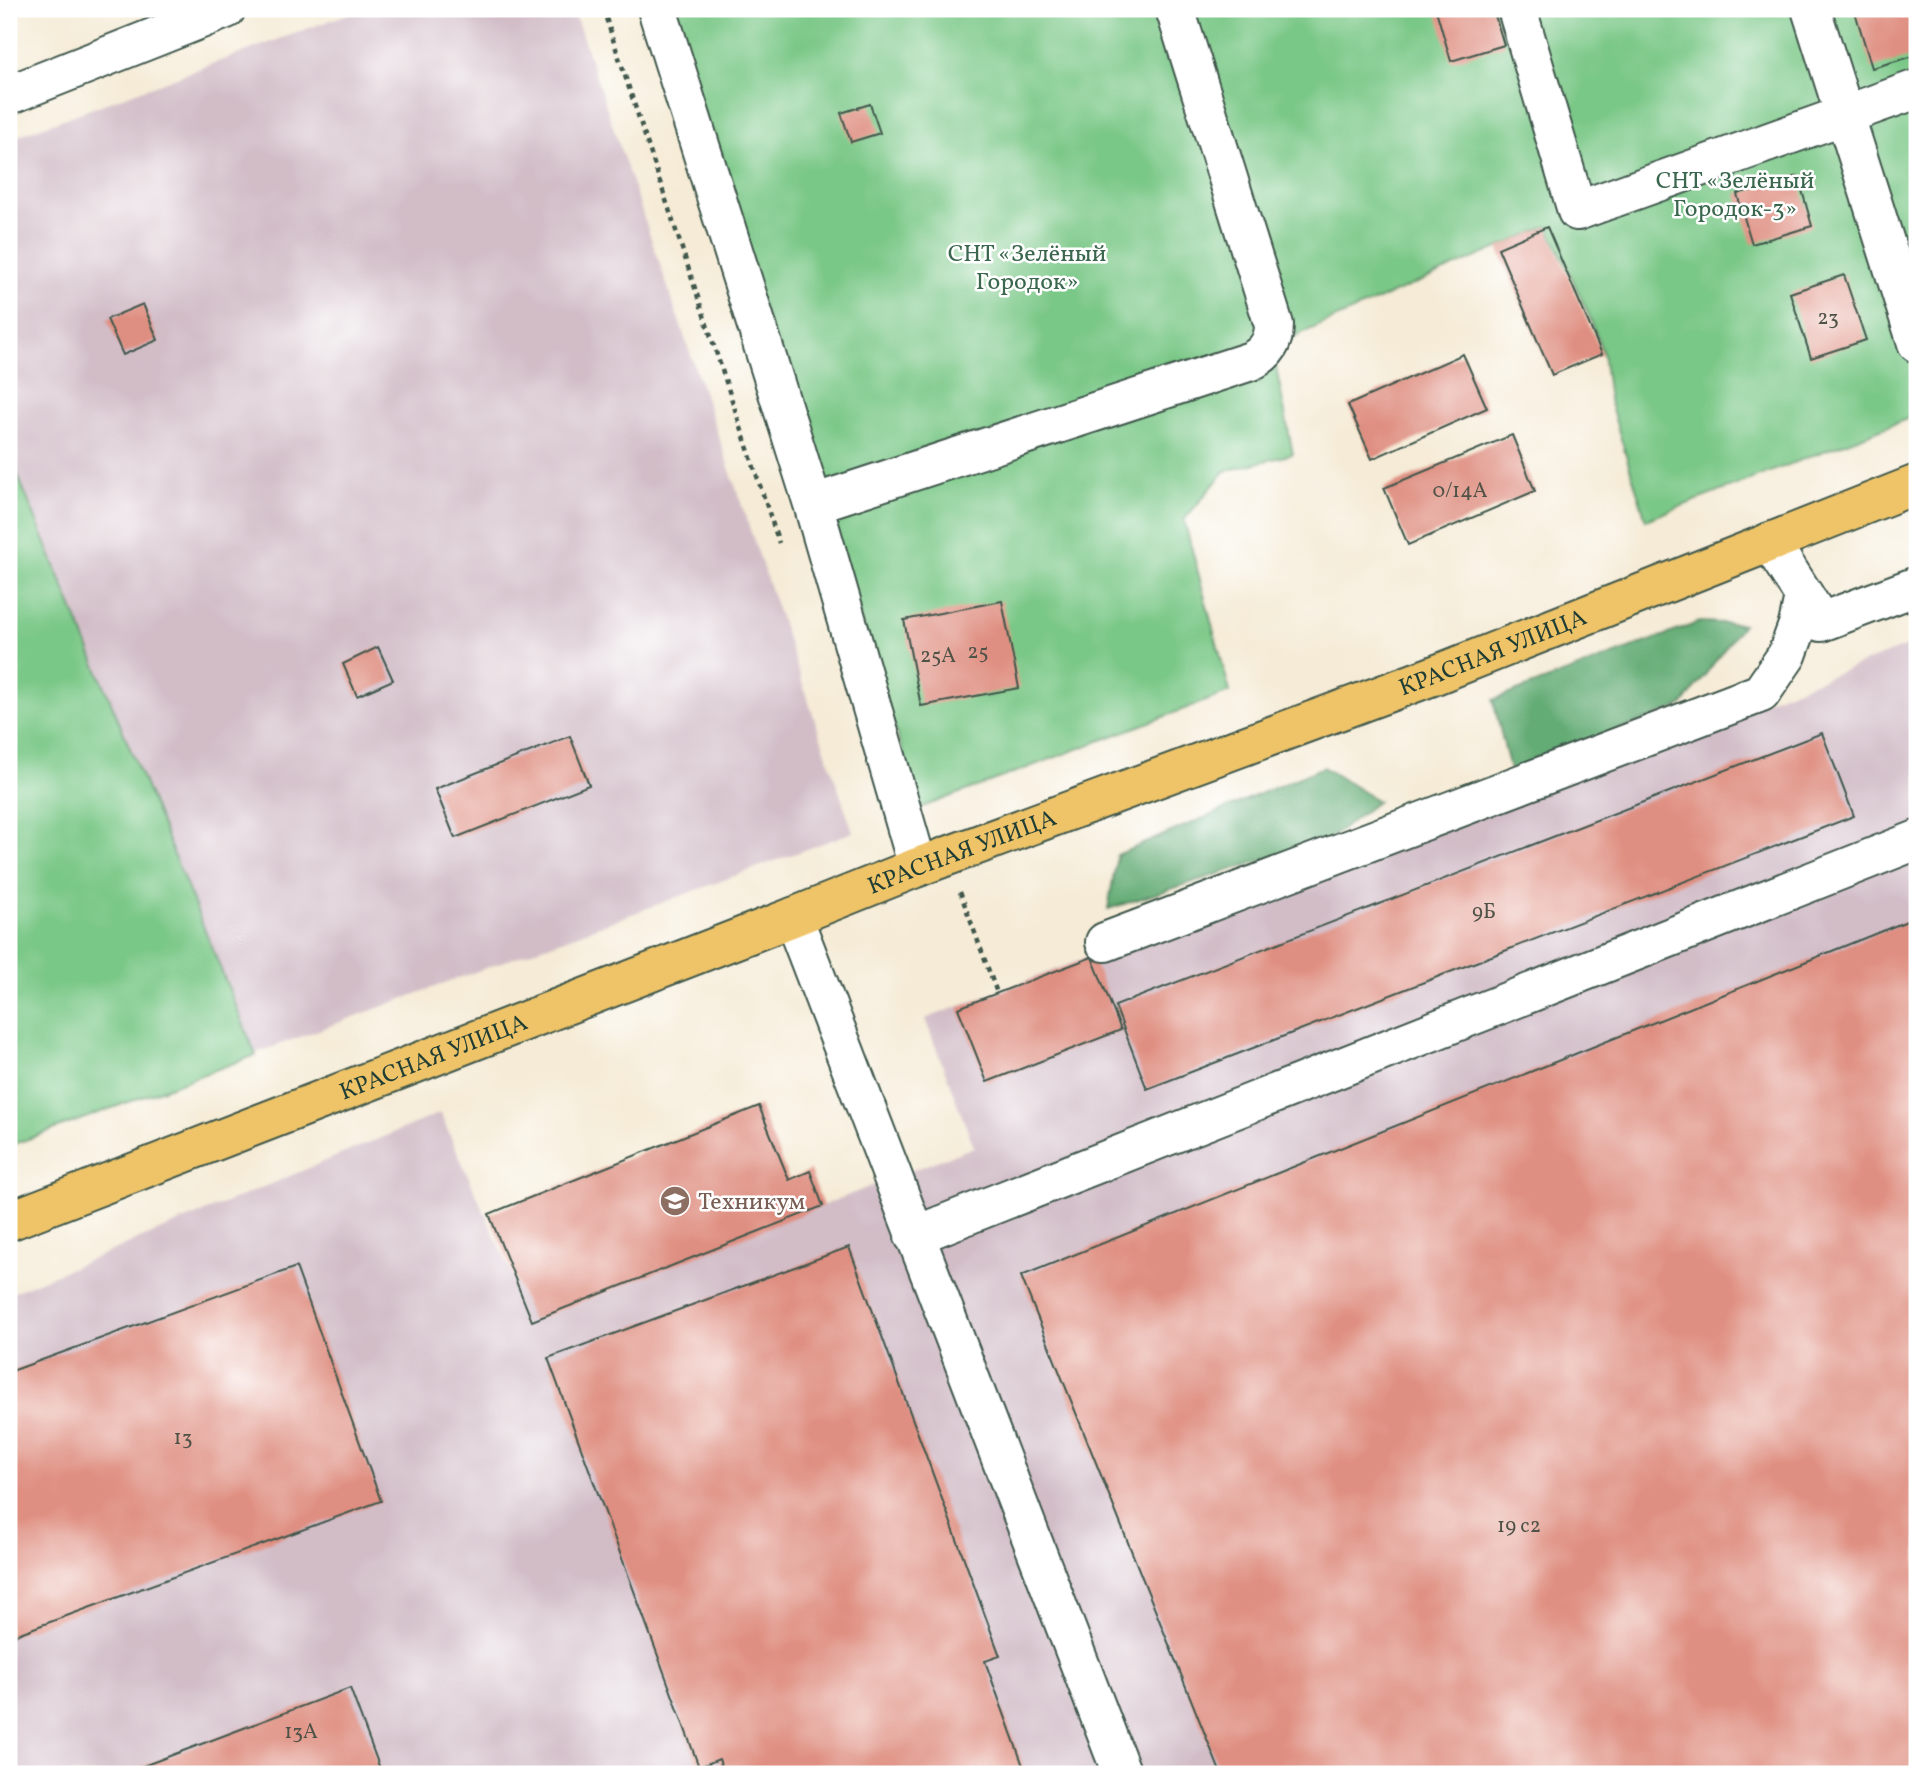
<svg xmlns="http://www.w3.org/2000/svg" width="1926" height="1783" font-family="Vollkorn,serif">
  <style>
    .industrial { fill: #d2bdc7 }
    .green { fill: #7ac887; stroke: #4c825e; stroke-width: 2 }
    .forest { fill: #63ac74; stroke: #417454; stroke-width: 2 }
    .building { fill: #df8f81 }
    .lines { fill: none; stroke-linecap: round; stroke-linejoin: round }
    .minor-casing { stroke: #3f574c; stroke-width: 42 }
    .major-casing { stroke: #3f574c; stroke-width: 42 }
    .path { stroke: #3f574c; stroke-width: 4.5; stroke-dasharray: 5 5; stroke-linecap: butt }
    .minor { stroke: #fff; stroke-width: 38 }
    .major { stroke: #efc469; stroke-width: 38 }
    .labels { text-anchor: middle; stroke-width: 5; stroke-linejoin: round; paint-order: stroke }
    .number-label { font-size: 21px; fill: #4f5247 }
    .park-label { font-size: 24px; fill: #3a674d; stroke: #fff }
    .street-label { font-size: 24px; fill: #1f3d34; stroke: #fff }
    .education-label { font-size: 24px; fill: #785e54; stroke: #fff; text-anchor: start }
  </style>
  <rect width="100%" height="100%" fill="#fff"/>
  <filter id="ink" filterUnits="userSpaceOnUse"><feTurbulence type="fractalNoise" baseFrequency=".0143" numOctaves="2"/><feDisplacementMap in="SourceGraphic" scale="14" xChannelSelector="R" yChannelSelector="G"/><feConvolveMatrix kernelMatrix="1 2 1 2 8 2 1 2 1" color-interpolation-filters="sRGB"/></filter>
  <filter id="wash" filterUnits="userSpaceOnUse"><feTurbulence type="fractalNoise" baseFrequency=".00686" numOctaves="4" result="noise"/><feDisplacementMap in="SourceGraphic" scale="28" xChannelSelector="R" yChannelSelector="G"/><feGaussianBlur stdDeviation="1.57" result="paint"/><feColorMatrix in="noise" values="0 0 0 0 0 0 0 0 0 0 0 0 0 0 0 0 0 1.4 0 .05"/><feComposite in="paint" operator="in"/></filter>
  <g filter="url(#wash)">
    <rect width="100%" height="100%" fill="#f5ebd6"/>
    <path class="industrial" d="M361,9h212l280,823 -599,222 -245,-594v-321z
      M1917,642v1132h-1908v-480l431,-181 93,208 361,-144 80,-30 -49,-128 887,-336z"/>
    <path class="green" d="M669,9h1248v406l-271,105 -37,-120 -6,-47 -13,-35 -42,-92 -276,120 21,108 -68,17 -41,49 46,172 -310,116z
      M9,454l247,601 -247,91z"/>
    <path class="forest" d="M1700,622l43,2 -61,82 -172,64 -17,-70z
      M1323,767l55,34 -49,38 -221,70 9,-54z"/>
    <g id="blocks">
      <path class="building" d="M1440,9h53l11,36 -53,16 -15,-51z
        M1865,9h48l4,14v32l-45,13 -17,-56z
        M870,104l10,29 -29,9 -10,-29z
        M1798,176l14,50 -60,18 -15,-50z
        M1547,227l55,127 -50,21 -54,-127z
        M1844,275l22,65 -55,18 -21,-65z
        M143,304l15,36 -35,15 -16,-36z
        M1463,354l24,54 -115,51 -24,-54z
        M1512,435l23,56 -127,54 -24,-57z
        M1002,601l17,87 -98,18 -17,-86z
        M378,647l15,33 -36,16 -14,-32z
        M1822,733l32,83 -707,273 -32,-83z
        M570,736l19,49 -134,53 -20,-49z
        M1917,917v857h-696l-200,-498z
        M1092,957l29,73 -134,52 -29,-74z
        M759,1106l30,74 21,-9 13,35 -291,115 -43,-107z
        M849,1247l151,409 -15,5 41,113h-302l-5,-15 -20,8 -151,-409z
        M296,1267l85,234 -372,136v-265z
        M350,1688l32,86h-260z"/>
    </g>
  </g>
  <g filter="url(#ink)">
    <use href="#blocks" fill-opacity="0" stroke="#3f574c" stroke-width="2"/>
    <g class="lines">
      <g class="minor-casing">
        <path id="minor" d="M657,9l156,495 105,363
          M1517,9l60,202 340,-122
          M1811,9l106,334
          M9,95l217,-86
          M813,504l438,-143c15,-7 23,-19 23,-36l-99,-316
          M1770,542l51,80 96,-36
          M793,917l329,857
          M1105,942l656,-249 26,-38 11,-30 6,-28
          M914,1236l1003,-396"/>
      </g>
      <g class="major-casing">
        <g id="major">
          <path id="s1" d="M9,1221l784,-304 125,-50 512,-190 487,-193"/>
        </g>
      </g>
      <path class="path" d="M603,9l176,534
        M960,892l37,101"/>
      <use href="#minor" class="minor"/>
      <use href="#major" class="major"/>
    </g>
  </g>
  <defs>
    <g id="school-disc" transform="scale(1.575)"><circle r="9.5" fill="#8d6e63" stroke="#fff"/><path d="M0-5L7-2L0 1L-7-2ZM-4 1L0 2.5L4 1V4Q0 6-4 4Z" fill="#fff"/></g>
  </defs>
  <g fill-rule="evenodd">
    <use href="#school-disc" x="675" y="1201"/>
  </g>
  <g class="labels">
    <g class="number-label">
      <text x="1828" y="324">23</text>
      <text x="1460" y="497">0/14А</text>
      <text x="978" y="658">25</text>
      <text x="938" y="662">25А</text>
      <text x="1484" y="918">9Б</text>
      <text x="183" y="1444">13</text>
      <text x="1519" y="1532">19 с2</text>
      <text x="301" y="1738">13А</text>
    </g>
    <g class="park-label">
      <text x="1735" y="188">СНТ «Зелёный<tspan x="1735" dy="28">Городок-3»</tspan></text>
      <text x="1027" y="261">СНТ «Зелёный<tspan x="1027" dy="28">Городок»</tspan></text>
    </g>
    <g class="street-label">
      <text dy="8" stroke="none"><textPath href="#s1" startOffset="1589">КРАСНАЯ УЛИЦА</textPath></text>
      <text dy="8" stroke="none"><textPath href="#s1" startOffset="1022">КРАСНАЯ УЛИЦА</textPath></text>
      <text dy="8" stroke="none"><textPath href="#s1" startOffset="455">КРАСНАЯ УЛИЦА</textPath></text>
    </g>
    <g class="education-label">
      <text x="698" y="1209">Техникум</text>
    </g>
  </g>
  <rect width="1926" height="1783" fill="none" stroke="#fff" stroke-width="35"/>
</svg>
